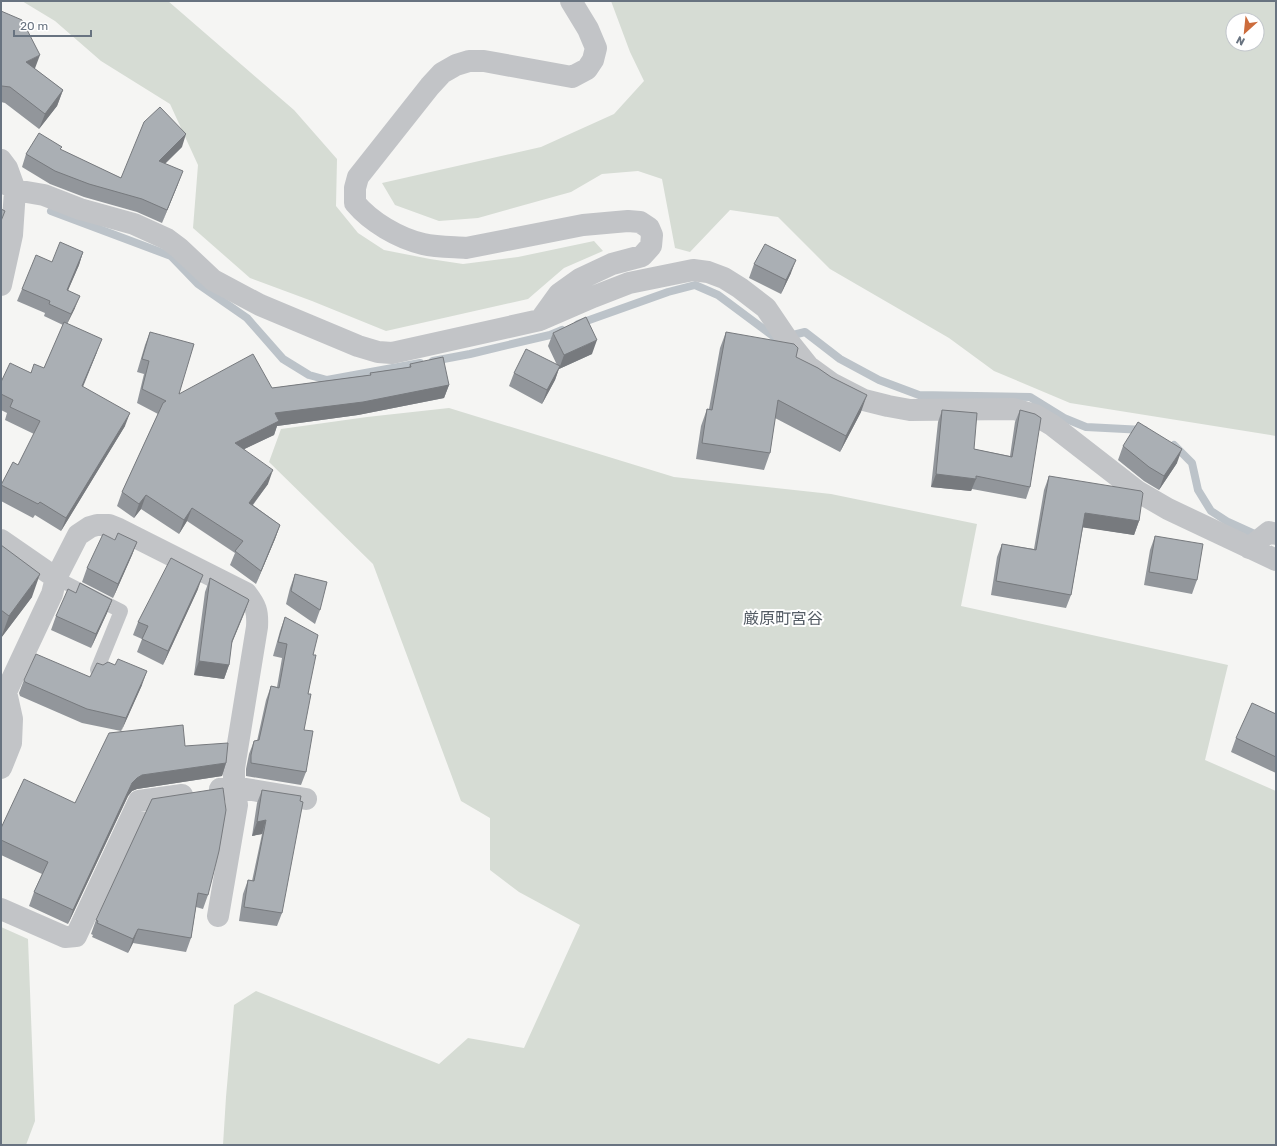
<svg xmlns="http://www.w3.org/2000/svg" width="1277" height="1146" font-family="Rubik,'Noto Sans JP',sans-serif">
  <style>
    .green { fill: #d6dcd4; fill-rule: evenodd }
    .lines { fill: none; stroke-linecap: round; stroke-linejoin: round }
    .stream { stroke: #bcc3c9; stroke-width: 8 }
    .service { stroke: #c2c4c7; stroke-width: 14 }
    .minor { stroke: #c2c4c7; stroke-width: 22 }
    .wall { fill: #92969b }
    .shaded-wall { fill: #777a7e }
    .building { fill: #aaafb4; stroke: #777a7e }
    .labels { text-anchor: middle; stroke-width: 4; stroke-linejoin: round; paint-order: stroke }
    .quarter-label { font-size: 16px; fill: #555d66; stroke: #fff }
  </style>
  <rect width="100%" height="100%" fill="#f5f5f3"/>
  <path class="green" d="M22,1h146l126,109 43,49 -1,47 22,27 26,17 46,9 33,5 55,-7 76,-16 9,10 -39,17 -36,31 -142,32 -74,-30 -62,-23 -57,-50 5,-63 -28,-61 -69,-43 -46,-40z
    M611,1h665v435l-206,-33 -76,-32 -45,-33 -119,-69 -52,-52 -48,-7 -40,42 -15,-4 -13,-69 -24,-8 -36,3 -31,18 -93,26 -39,3 -44,-16 -13,-22 159,-36 73,-33 30,-33 -14,-29zM1233,20h24v24h-24z
    M449,408l225,69 157,17 146,30 -16,82 267,59 -23,95 71,31v354h-1053l3,-48 8,-92 22,-14 183,73 29,-26 56,10 56,-123 -61,-33 -29,-22v-52l-29,-17 -88,-237 -104,-102 12,-33 86,-12z
    M1,927l27,12 7,182 -9,24h-25z"/>
  <g class="lines">
    <path class="stream" d="M51,211l120,45 27,28 49,34 36,41 26,16 18,5 93,-17
      M578,324l90,-32 27,-7 23,10 59,44 28,-7 35,27 39,21 40,15 111,2 34,21 22,9 58,3
      M433,361l37,-7 80,-19 12,-5
      M1174,445l18,18 6,27 13,21 17,11 33,15"/>
    <path class="service" d="M56,578l65,33 -24,59"/>
    <path class="minor" d="M1,160l6,8 8,22 -3,45 -11,50
      M1,180l14,10 29,5 36,14 54,15 33,15 12,9 34,32 47,25 98,41 20,6 14,1 148,-33 53,-23 36,-14 64,-13 15,2 16,6 16,10 26,20 23,34 20,25 22,16 33,17 24,6 22,4 104,-1 21,6 17,10 85,66 31,18 108,51
      M541,319l18,-25 21,-15 32,-15 30,-8 9,-10 1,-11 -3,-7 -9,-6 -12,-1 -45,4 -117,23c-14,-1 -30,-1 -43,-4 -25,-6 -52,-22 -68,-41v-15l3,-11 72,-91 12,-13 14,-8 13,-4h15l88,16 15,-8 6,-9 3,-12 -8,-19 -17,-28
      M1,540l55,38
      M1249,548l20,-16 7,2
      M1,768l10,-25 1,-24 -6,-27 46,-98 4,-16 22,-43 12,-8 7,-2h12l10,4 127,64c10,13 12,18 11,34l-23,141v19l3,18 -19,111
      M220,789l14,-2 72,12
      M1,909l64,28 11,-1 63,-135 43,-6"/>
  </g>
  <path class="wall" d="M1,11l34,58 28,21 -6,16 -18,23 -34,-26 -4,-1z
    M182,147l-17,17 13,20 -16,39 -25,-11 -53,-15 -34,-13 -28,-17 4,-13 35,-4 60,28z
    M83,252l-4,13 -11,25 7,18 -8,16 30,28 -14,35 42,39 -64,105 -26,-16 -2,3 -32,-17v-16l17,-20 16,-31 -29,-14 2,-7 -6,-3v-28l43,-14 19,-43 -19,-9 1,-3 -28,-12 5,-12 30,-27z
    M754,264l37,9 -10,21 -32,-16z
    M150,332l29,62 93,-6 98,-13v-2l39,-6 1,-3 39,21 -5,13 -86,17 -81,11 -3,9 -30,14 24,35 -15,21 27,20 -5,14 -19,45 -26,-19 5,-12 -48,-32 -8,13 -38,-25 -7,9 -17,-12 5,-14 36,-78 -21,-11 7,-29 -7,-2 8,-27z
    M726,332l70,25 65,55 -21,40 -65,-34 -5,35 -6,17 -68,-11 5,-33 6,-17h2l11,-61z
    M553,333l39,21 -33,15v-1l-4,12 -13,24 -33,-18 5,-13 43,-8 -9,-19z
    M942,410l32,39 36,7 5,-34 5,-12 10,77 -4,12 -54,-10 -1,2 -40,-4 7,-65z
    M1123,446l54,17 -18,27 -15,-9 -26,-21z
    M1049,476l90,45 -5,14 -51,-8 -12,68 -5,13 -75,-13 6,-38 5,-13 32,5 10,-59z
    M1155,536l42,44 -5,14 -48,-9 6,-35z
    M115,540l22,2 -5,13 -19,43 -31,-16 5,-14z
    M1,545l31,52 -31,41z
    M295,574l25,36 -5,14 -29,-20 4,-16z
    M210,578l39,22 -18,44 -2,21 -5,14 -30,-4 11,-83z
    M198,589l-35,76 -26,-13 5,-13 -9,-4 5,-13z
    M76,593l36,7 -5,13 -16,35 -40,-18 5,-14z
    M285,617l28,38 -5,39 -4,36 2,42 -5,13 -55,-9v-7l3,-15 5,-13h3l9,-41 5,-14 6,1 5,-29 -9,-2 7,-25z
    M90,677l52,8 -21,46 64,15 41,17 -4,13 -85,13 -5,2 -4,5 -60,128 -39,-18 5,-14 8,-18 -41,-19v-27l74,-25 46,-72 -39,-8 -62,-27 -1,-3 5,-13z
    M1276,714v59l-45,-21 5,-14z
    M262,790l20,123 -5,13 -38,-5 4,-27 5,-14 4,1 10,-47 -10,2 5,-33z
    M152,799l56,96 -5,14 -7,-2 -5,31 -5,14 -53,-9 -5,10 -36,-16 1,-2 -2,-1 5,-14z"/>
  <path class="shaded-wall" d="M40,55l-6,16 -8,-9z
    M63,90l-6,16 -18,23 6,-15z
    M186,134l-4,13 -28,27 5,-13z
    M183,171l-5,13 -16,39 5,-13z
    M83,252l-4,13 -16,37 4,-12z
    M796,260l-5,13 -10,21 5,-14z
    M80,296l-5,12 -9,18 5,-12z
    M102,339l-5,13 -20,48 5,-14z
    M597,340l-5,14 -33,15 5,-14z
    M560,366l-5,14 -13,24 5,-14z
    M449,385l-5,13 -86,17 -81,11 -3,9 -44,21 5,-13 40,-30z
    M867,395l-6,17 -21,40 6,-16z
    M130,413l-5,13 -64,105 5,-13z
    M1182,449l-5,14 -18,27 5,-14z
    M273,470l-5,14 -24,32 5,-13z
    M936,474l40,5 -5,12 -40,-4z
    M146,495l-5,14 -7,9 5,-14z
    M192,508l-5,13 -8,13 5,-14z
    M1085,513l54,8 -5,14 -54,-8z
    M280,525l-5,14 -19,45 5,-13z
    M137,542l-5,13 -19,43 5,-14z
    M40,574l-8,23 -31,41 8,-22z
    M203,575l-5,14 -35,76 5,-14z
    M112,600l-5,13 -16,35 5,-14z
    M249,600l-5,14 -17,41 5,-14z
    M199,661l30,4 -5,14 -30,-4z
    M147,671l-5,14 -21,47 5,-14z
    M226,763l-4,13 -85,13 -5,2 -4,5 -60,128 5,-14 59,-127 5,-5 5,-3z
    M266,820l-4,14 -10,2 5,-14z
    M138,929l-5,14 -5,10 5,-14z"/>
  <path class="building" d="M1,11l21,9 18,35 -14,7 37,28 -18,24 -35,-27 -8,-1 -1,-1z
    M160,107l26,27 -27,27 24,10 -16,39 -25,-11 -53,-15 -34,-13 -29,-17 13,-21 23,14 -2,2 61,29 23,-56z
    M1,209l4,2 -4,10z
    M60,242l23,10 -16,38 13,6 -9,18 -22,-10 1,-3 -28,-12 14,-34 16,7z
    M765,244l31,16 -10,20 -32,-16z
    M586,317l11,23 -33,15 -11,-22z
    M64,322l38,17 -20,47 48,27 -64,105 -26,-16 -2,2 -37,-19 12,-23 5,3 22,-44 -30,-14 3,-7 -12,-6v-12l9,-19 21,10 3,-9 10,4z
    M150,332l44,12 -15,50 74,-40 19,34 99,-13 -1,-2 41,-6 -1,-3 33,-7 6,28 -86,17 -88,11 4,8 -44,22 38,27 -24,33 31,22 -19,46 -26,-20 8,-10 -51,-33 -8,12 -38,-25 -7,9 -17,-12 41,-89 3,-2 -24,-12 7,-28 -7,-2z
    M726,332l68,12 4,4 -2,9 22,11 13,9 36,18 -21,41 -68,-36 -8,53 -68,-10 5,-34 5,1z
    M526,349l34,17 -13,24 -33,-17z
    M942,410l35,3 -3,36 38,8 8,-47 15,4 6,4 -11,69 -54,-11v3l-40,-5z
    M1138,422l44,27 -18,27 -15,-9 -26,-21z
    M1049,476l92,15 2,2 -4,28 -54,-8 -14,82 -75,-14 6,-37 34,6z
    M118,533l19,9 -19,42 -31,-16 16,-34 12,6z
    M1155,536l48,8 -6,36 -48,-8z
    M1,545l39,29 -31,42 -8,-6z
    M171,558l32,17 -35,76 -26,-12 6,-13 -10,-4z
    M295,574l32,8 -7,28 -29,-19z
    M210,578l38,21 1,1 -17,41 -3,24 -30,-4z
    M80,583l32,17 -16,34 -40,-18 12,-27 8,4z
    M285,617l33,18 -5,20h3l-8,39h3l-7,36 9,1 -7,41 -55,-9v-8l3,-14 5,-1 12,-54 8,2 8,-44 -9,-2z
    M36,654l54,23 7,-14 6,2 5,-3 7,3 3,-6 29,12 -21,47 -39,-9 -62,-27 -1,-2z
    M1252,703l24,11v43l-40,-19z
    M183,725l2,21 43,-3 -2,20 -84,12 -5,3 -5,5 -59,127 -39,-18 14,-30 -47,-22v-12l23,-49 51,24 34,-70z
    M223,788l3,22 -7,41 -11,44 -10,-2 -7,45 -53,-9 -5,10 -36,-16 1,-2 -2,-1 56,-121z
    M262,790l39,6 -1,5 3,1 -21,111 -38,-6 4,-27 6,1 12,-61 -9,2z"/>
  <g class="labels">
    <g class="quarter-label">
      <text x="783" y="624">厳原町宮谷</text>
    </g>
  </g>
  <rect width="1277" height="1146" fill="none" stroke="#687380" stroke-width="4"/>
  <g transform="translate(1245 32) rotate(207)"><circle r="19" fill="#ffffff" stroke="#c3c7cc"/>
  <path d="M0-3L7 15L0 10L-7 15Z" fill="#cc6c3c"/>
  <text y="-6" font-size="11" font-weight="bold" text-anchor="middle" fill="#687380">N</text>
  </g>
  <path d="M14 30v6h77v-6" fill="none" stroke="#687380" stroke-width="2"/>
  <text x="20" y="30" font-size="12" fill="#687380" stroke="#ffffff" stroke-width="3" paint-order="stroke">20 m</text>
</svg>
